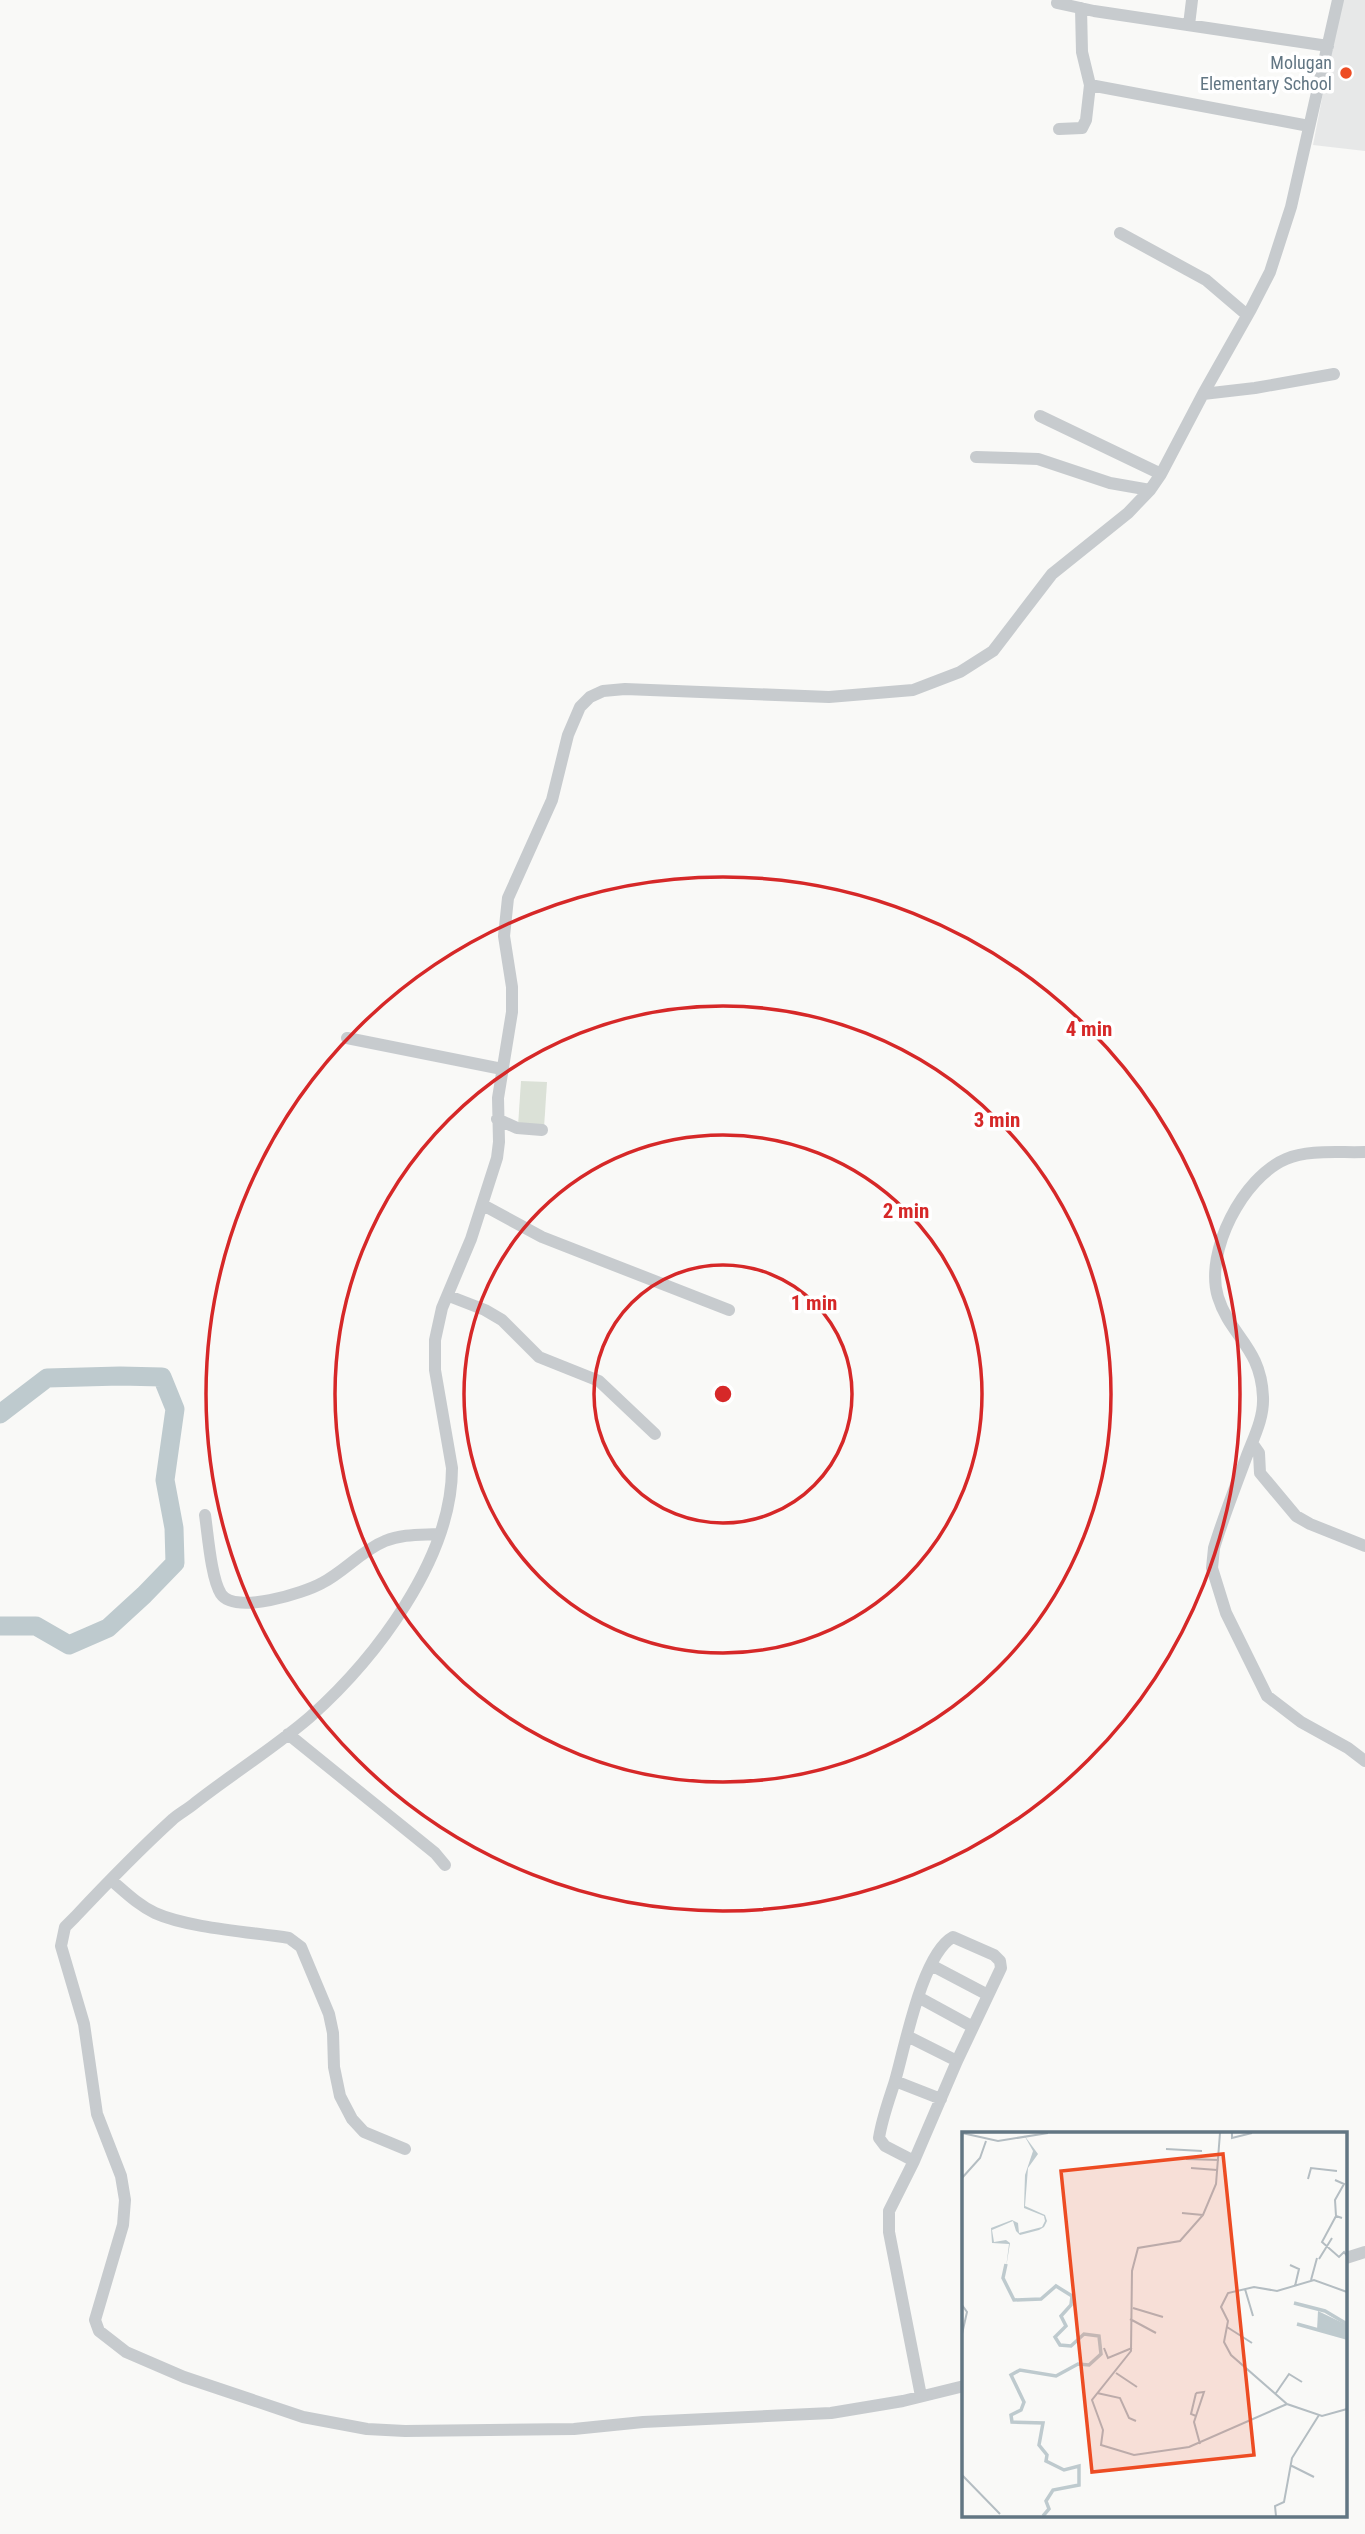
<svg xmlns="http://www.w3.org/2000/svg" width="1365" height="2534" font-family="'Roboto Condensed',sans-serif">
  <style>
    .built { fill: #e7e8e8 }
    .green { fill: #dbe1d7 }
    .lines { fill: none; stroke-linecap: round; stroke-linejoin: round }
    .river { stroke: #becace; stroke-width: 19 }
    .minor { stroke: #c7cbce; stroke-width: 12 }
    .ring { fill: none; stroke: #d62828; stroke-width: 3.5 }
    .poi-dot { fill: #ed4c23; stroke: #fff; stroke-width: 2.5 }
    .labels { text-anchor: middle; stroke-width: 7; stroke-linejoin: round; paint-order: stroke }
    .poi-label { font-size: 18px; fill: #627683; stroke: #fff; text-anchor: end }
    .inset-river { fill: none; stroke: #becace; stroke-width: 3.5 }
    .inset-road { fill: none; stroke: #b4bdc2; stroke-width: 2 }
    .view { fill: #ed4c23; fill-opacity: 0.15; stroke: #ed4c23; stroke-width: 3.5 }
    .inset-edge { fill: none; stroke: #627683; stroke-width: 3.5 }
    .centre { fill: #d62828; stroke: #fff; stroke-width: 3.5 }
    .ring-label { font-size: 21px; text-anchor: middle; font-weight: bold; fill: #d62828; stroke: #fff; stroke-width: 7; stroke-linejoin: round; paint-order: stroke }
  </style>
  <rect width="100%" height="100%" fill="#f9f9f7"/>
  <path class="built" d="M1341,0h24v151l-52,-6z"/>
  <path class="green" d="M521,1081l26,1 -3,46 -26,-2z"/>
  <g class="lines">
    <path class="river" d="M0,1414l47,-36 73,-2 42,1 13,32 -10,71 9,48 1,35 -31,32 -36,33 -39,17 -33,-19h-36"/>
    <path class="minor" d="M1057,3l37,8 234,35
      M1189,25l3,-25
      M1090,85l219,41
      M1059,129l23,-1 4,-8 4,-35 -8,-33 -1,-44
      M1120,233l86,47 41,35
      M1203,394l52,-6 79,-14
      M1040,416l121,58
      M976,457l62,2 72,24 40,7
      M347,1038l155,31
      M497,1119l20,9 25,2
      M1365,1152c-25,1 -56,-3 -79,7 -43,18 -82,93 -68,138 12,39 43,50 45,100 1,22 -10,42 -17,61 -11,30 -23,60 -32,90l-2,20 14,45 41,83 34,26 47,26 17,13
      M483,1205l59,32 187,73
      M449,1296l36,14 17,10 37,37 60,24 56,53
      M1252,1443l7,10 1,20 36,43 14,8 55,22
      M205,1515c3,20 6,63 16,79 14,21 83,-1 101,-11 23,-12 39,-32 63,-42 17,-7 35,-6 53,-7
      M288,1734l147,119 10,12
      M111,1880c14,12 27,25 44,33 33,15 96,19 134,25l12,9 28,67 4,19 1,34 6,29 12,23 12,13 41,17
      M931,1965l57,30
      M918,1997l55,30
      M907,2036l50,25
      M895,2081l46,18
      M914,2161l-29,-15 -6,-8c3,-20 10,-38 16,-57 10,-34 27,-127 58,-144l41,18 6,6 1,7 -44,93 -43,100 -25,50v21l32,164
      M1346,2258l19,-6
      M964,2386l-61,15 -72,12 -188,9 -69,7 -169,2 -38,-2 -64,-12 -119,-40 -58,-25 -27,-21 -4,-11 28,-95 2,-25 -4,-24 -24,-62 -13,-90 -23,-78 4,-19 10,-10c31,-33 64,-67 98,-98 7,-6 15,-10 22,-16 37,-29 79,-55 115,-86 65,-58 142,-158 142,-249l-17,-98v-30l7,-32 29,-69 26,-81 2,-16 -1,-44 14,-86v-25l-8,-51 4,-38 44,-98 16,-65 12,-28 10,-10 13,-6 22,-2 204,8 84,-7 47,-18 33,-21 59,-77 76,-61 22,-23 11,-16 42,-80 48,-85 19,-37 21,-65 47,-207"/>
  </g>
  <g class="ring">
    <circle cx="723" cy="1394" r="129"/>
    <circle cx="723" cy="1394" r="259"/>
    <circle cx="723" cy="1394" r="388"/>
    <circle cx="723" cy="1394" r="517"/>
  </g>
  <circle class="poi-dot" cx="1346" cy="73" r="7"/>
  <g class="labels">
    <g class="poi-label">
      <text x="1332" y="69">Molugan<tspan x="1332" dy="21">Elementary School</tspan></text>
    </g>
  </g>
  <g transform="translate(962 2132)">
    <rect width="385" height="385" fill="#f9f9f7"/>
    <path d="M62,3l14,19 -10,14 -3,38 20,9 2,6 -3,6 -5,3 -19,5 -4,-4 -3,-10 -21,9 2,12 12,-2 4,3 -4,25 3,-24 -17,-1 -1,-15 21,-8 6,3 1,10 23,-6 3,-6 -1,-5 -20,-8 1,-33 8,-24zM356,179l29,14v12l-30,-7z" fill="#becace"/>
    <path class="inset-river" d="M44,132l-3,14 11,22 27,-1 15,-13 16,10 -1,9 -10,11 5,10 -11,11 5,8 11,1 13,-12 15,2 2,18 -12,11 -11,-1 -22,12 -36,-6 -9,5 13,27 -3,8 -10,5 1,7 31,1 -4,22 8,10 -1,6 18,9 15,-4v19l-26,5 -7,11 3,8 -6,7M332,171l31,8 22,13M335,192l50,14"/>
    <path class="inset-road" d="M0,1l36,8 50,-8M258,1l-4,51 -13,31 -23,26 -42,7 -6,23 -1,80 -39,49 11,30 -2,15 33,10 55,-8 98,-43M270,1v5l20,-5M204,17l36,2M224,27l33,1M229,36l26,2M0,46l18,-20 6,-17M346,47l3,-11 26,3M373,48l9,4 -9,16 1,16 6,2M220,81l21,2M374,84l-14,26 17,15 5,-5 3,4M357,127l13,-21M328,133l9,4 -4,17M349,148l6,-22M283,157l8,27M385,160l-33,-12 -37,11 -23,-4 -26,6 -7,14 7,14 -4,21 7,13 56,49 35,12 25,-7M0,173l5,7 -5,22M171,176l30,9M168,187l26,14M265,195l25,16M142,216l4,10 24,-10M154,241l21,14M135,261l23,5 9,20 7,3M234,261l8,-1 -10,30 6,22M234,261l-5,21 5,2M314,261l13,-19 13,8M328,333l24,12M0,343l38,39M314,384l-1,-10 9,-4 8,-44 27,-43"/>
    <path class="view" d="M261,22l31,301 -162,17 -31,-301z"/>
    <rect width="385" height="385" class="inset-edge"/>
  </g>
  <circle cx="723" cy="1394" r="10" class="centre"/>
  <g class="ring-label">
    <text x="1089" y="1036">4 min</text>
    <text x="997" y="1127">3 min</text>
    <text x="906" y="1218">2 min</text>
    <text x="814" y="1310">1 min</text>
  </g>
</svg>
